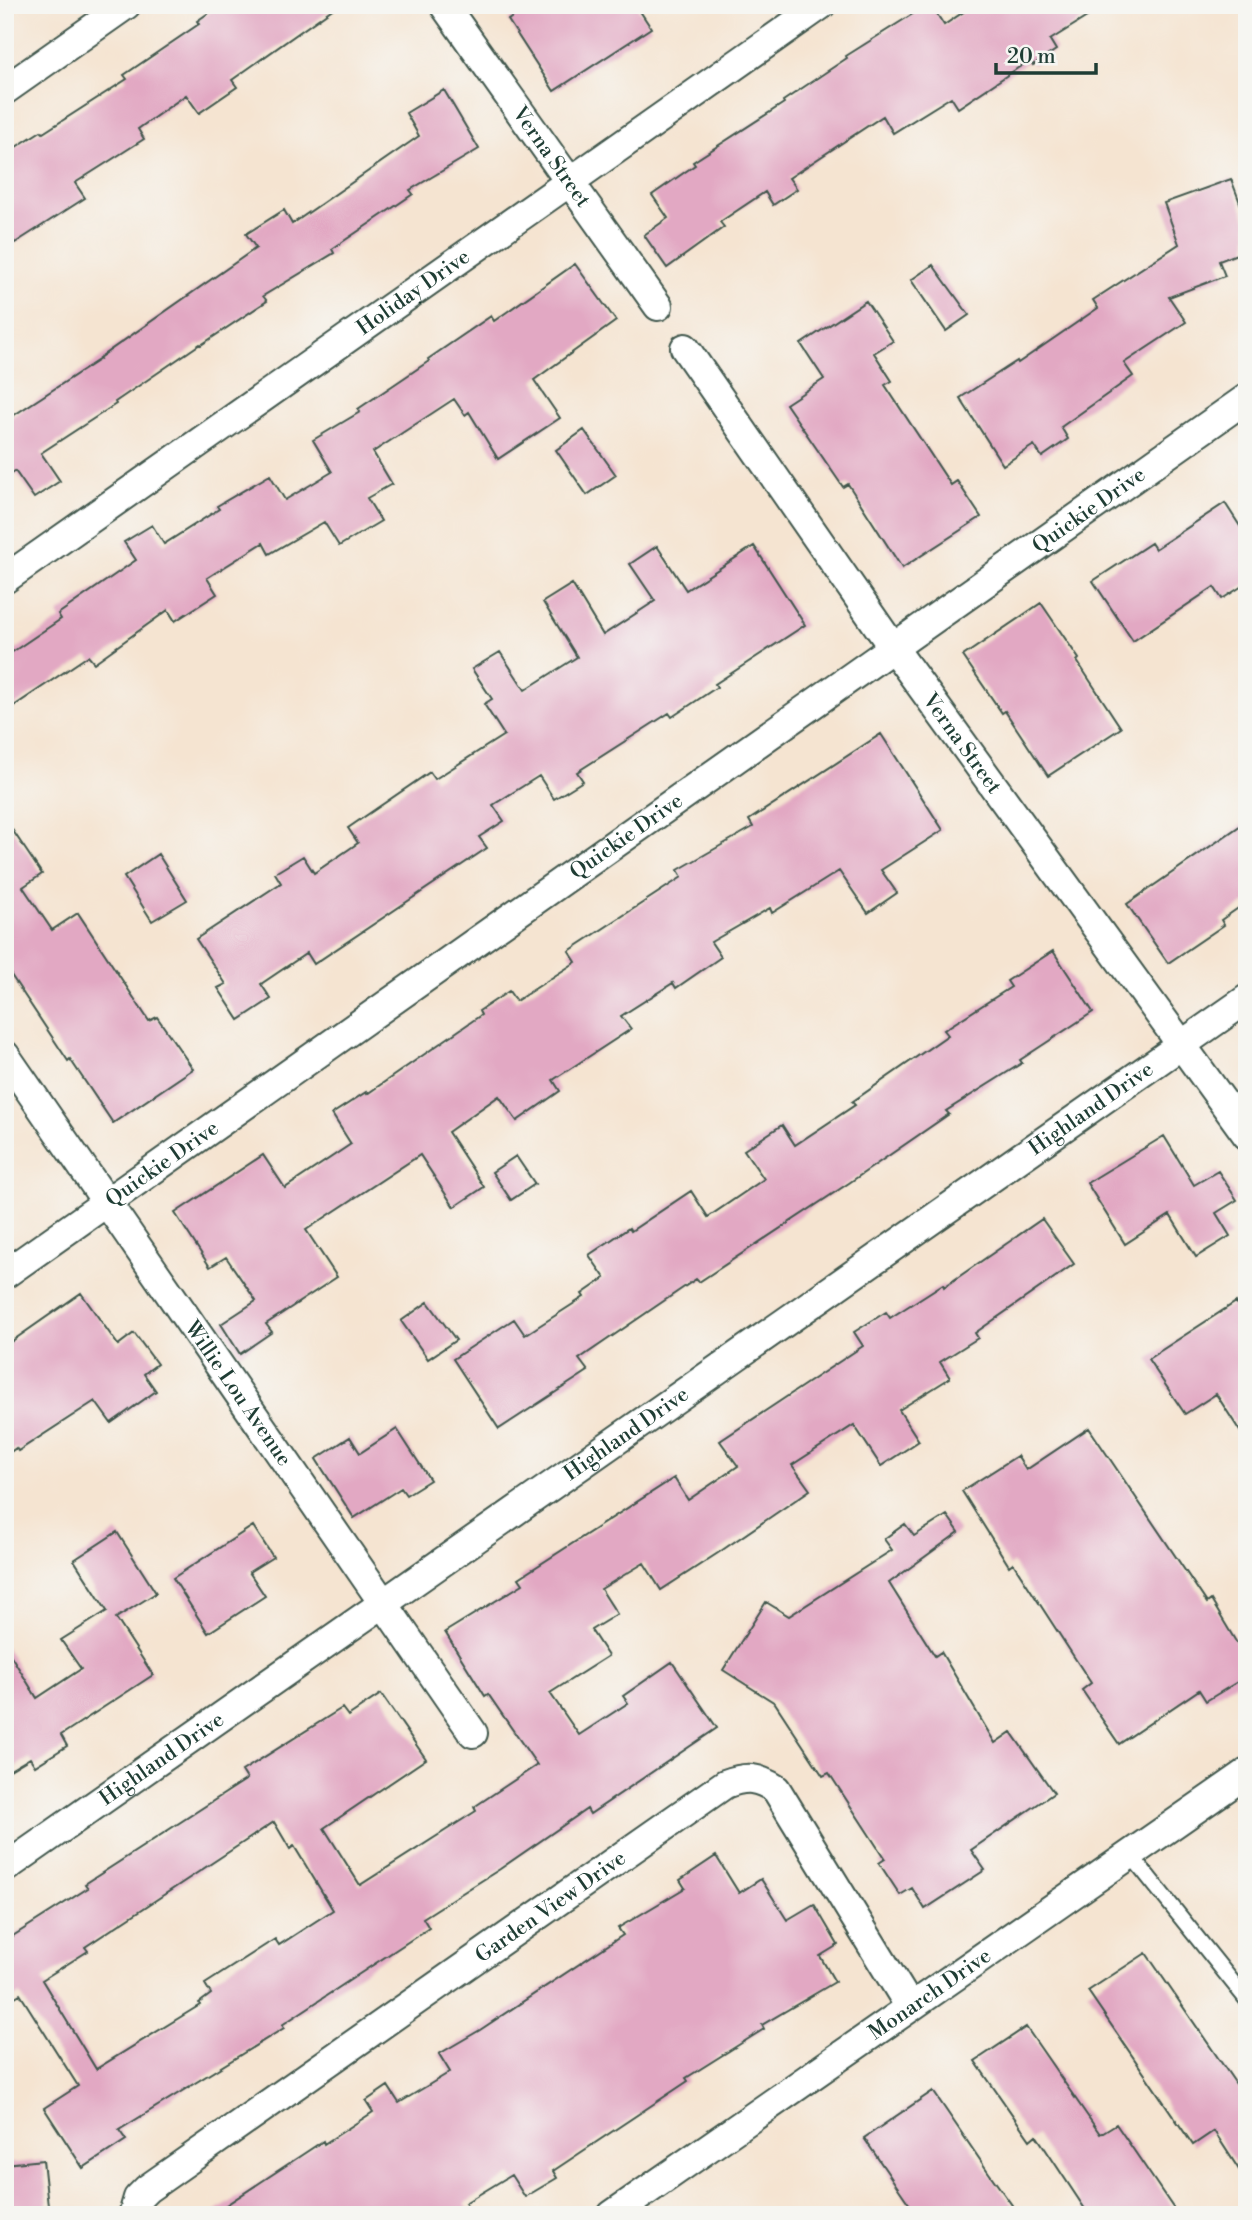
<svg xmlns="http://www.w3.org/2000/svg" width="1252" height="2220" font-family="'Libre Bodoni',serif">
  <style>
    .building { fill: #e2a8c3; fill-rule: evenodd }
    .lines { fill: none; stroke-linecap: round; stroke-linejoin: round }
    .service-casing { stroke: #3f564c; stroke-width: 18 }
    .minor-casing { stroke: #3f564c; stroke-width: 32 }
    .service { stroke: #fff; stroke-width: 14 }
    .minor { stroke: #fff; stroke-width: 28 }
    .labels { text-anchor: middle; stroke-width: 6; stroke-linejoin: round; paint-order: stroke }
    .street-label { font-size: 21px; fill: #1f3d34; stroke: #f6f6f2 }
  </style>
  <rect width="100%" height="100%" fill="#f6f6f2"/>
  <filter id="ink" filterUnits="userSpaceOnUse"><feTurbulence type="fractalNoise" baseFrequency=".0143" numOctaves="2"/><feDisplacementMap in="SourceGraphic" scale="14" xChannelSelector="R" yChannelSelector="G"/><feConvolveMatrix kernelMatrix="1 2 1 2 8 2 1 2 1" color-interpolation-filters="sRGB"/></filter>
  <filter id="wash" filterUnits="userSpaceOnUse"><feTurbulence type="fractalNoise" baseFrequency=".00686" numOctaves="4" result="noise"/><feDisplacementMap in="SourceGraphic" scale="28" xChannelSelector="R" yChannelSelector="G"/><feGaussianBlur stdDeviation="1.57" result="paint"/><feColorMatrix in="noise" values="0 0 0 0 0 0 0 0 0 0 0 0 0 0 0 0 0 1.4 0 .05"/><feComposite in="paint" operator="in"/></filter>
  <g filter="url(#wash)">
    <rect width="100%" height="100%" fill="#f5e4d1"/>
    <g id="blocks">
      <path class="building" d="M220,5h118l-106,75 5,7 -38,26 -13,-18 -48,34 6,10 -69,44 10,15 -70,45 -10,-15v-74l36,-23 2,2 84,-54 -3,-4 75,-51 -2,-3z
        M531,5h105l15,23 -97,63 -46,-71z
        M927,5h4l13,20 30,-20h132l-56,35 6,10 -23,15 -3,-5 -72,48 -7,-11 -58,36 -10,-17 -94,62 8,11 -24,16 -8,-13 -45,30 4,5 -57,41 -23,-33 24,-17 -16,-23 43,-30 -2,-3 91,-59 -1,-2 64,-43 -1,-2z
        M444,90l35,59 -69,41 3,4 -81,55 2,4 -71,43 4,5 -66,44 -1,-1 -85,58 1,2 -75,49 19,28 -26,17 -19,-27 -10,7v-57l95,-62 -1,-1 157,-110 -10,-14 38,-24 8,14 127,-88 -13,-23z
        M1231,179l16,42v29l-28,11 6,15 -56,21 17,25 -62,41 9,13 -72,51 7,12 -26,18 -8,-12 -31,20 -43,-67 57,-37 1,2 80,-55 -5,-8 86,-56 -15,-41z
        M575,264l41,57 -82,59 26,38 -62,41 -29,-47 -4,3 -11,-16 -81,53 19,32 -25,14 14,23 -42,25 -15,-24 -55,32 -6,-11 -56,35 10,16 -42,27 -7,-11 -74,53 -6,-7 -83,56v-55l56,-38 -3,-5 78,-54 -12,-18 28,-17 12,19 55,-35 -2,-3 53,-31 15,25 47,-28 -19,-32 47,-28 -2,-3 71,-48 -1,-2 63,-43 3,5z
        M933,265l36,50 -23,16 -35,-51z
        M866,301l27,40 -19,12 18,28 -7,4 66,100 6,-4 24,36 -79,51 -54,-84 -5,3 -57,-83 38,-25 -23,-35z
        M584,430l32,45 -29,20 -31,-45z
        M1225,503l22,34v46l-25,16 -8,-12 -81,54 -40,-60 58,-38 4,6z
        M657,546l29,44 68,-44 51,79 -90,59 2,3 -45,30 -3,-4 -92,59 6,9 -29,18 -15,-23 -46,29 11,16 -25,16 8,11 -173,116 -7,-11 -46,31 10,15 -32,21 -21,-32 8,-4 -30,-45 85,-56 -6,-10 28,-17 11,17 44,-30 -10,-15 82,-56 5,7 69,-44 -20,-31 8,-5 -20,-30 28,-17 25,38 52,-33 -34,-55 29,-18 31,51 52,-34 -25,-37z
        M1041,603l38,56 -2,2 44,67 -73,48 -43,-65 -3,2 -39,-57z
        M881,734l62,96 -62,40 16,23 -29,20 -29,-42 -67,42 -2,-5 -59,34 10,15 -45,31 -3,-5 -52,33 10,13 -78,51 7,11 -43,30 -18,-25 -51,36 36,55 -30,20 -34,-52 -114,75 31,47 -71,47 6,8 -32,22 -19,-30 35,-23 -30,-44 -16,10 -35,-54 88,-58 22,33 66,-44 -19,-30 34,-22 1,2 114,-79 -2,-4 30,-20 7,10 60,-39 -7,-11 113,-74 -4,-7 75,-43 -4,-7z
        M5,819l37,55 -19,13 29,43 26,-17 71,108 8,-4 36,52 -80,54 -43,-64 -2,2 -63,-95z
        M1247,821v81l-26,18 3,5 -56,38 -41,-59z
        M158,854l29,46 -35,21 -28,-44z
        M1053,951l40,61 -73,48 2,3 -76,48 3,3 -100,69 -150,99 -3,-3 -117,80 9,12 -89,58 -46,-70 61,-40 11,16 59,-38 -2,-3 23,-16 -16,-23 40,-27 2,3 60,-40 17,26 56,-38 -20,-29 38,-25 13,20 60,-40 -3,-3 96,-67 -4,-5 67,-43 -4,-6z
        M1164,1136l30,49 24,-14 19,29 -21,13 14,23 -34,21 -26,-42 -45,29 -38,-61z
        M516,1156l19,28 -24,16 -19,-28z
        M1042,1219l32,45 -99,69 3,5 -38,24 10,16 -51,32 20,31 -38,25 -27,-41 -62,40 18,25 -92,63 -57,37 -17,-27 -43,26 16,25 -26,16 17,26 -58,37 29,42 49,-32 -5,-7 49,-34 45,66 -127,86 -3,-5 -87,60 -77,49 6,10 -147,97 2,3 -165,102 7,10 -43,28 -39,-60 34,-22 -58,-92 -15,9v-62l83,-53 -3,-4 162,-105 -5,-8 100,-63 6,8 33,-22 45,65 -102,69 36,57 116,-74 -2,-4 63,-42 -49,-71 -3,2 -40,-64 78,-48 -4,-6 155,-100 14,22 50,-34 -18,-25 143,-95 -9,-14 32,-20 4,6 53,-34 1,3zM274,1822l16,27 4,-3 39,64 -54,35 -4,-6 -70,45 6,10 -12,9 1,2 -104,64 -54,-89 46,-29 -3,-4z
        M81,1293l37,52 16,-12 23,31 -13,10 12,17 -45,32 -16,-22 -77,50 -2,-3 -11,8v-110z
        M428,1302l28,38 -28,19 -27,-38z
        M1236,1302l11,17v123l-31,-48 -31,20 -37,-55z
        M1089,1428l118,175 4,-3 36,60v16l-41,25 -7,-11 -80,54 -37,-54 9,-7 -78,-120 -4,3 -47,-75 55,-35 9,14z
        M397,1429l33,51 -24,15 -5,-7 -47,30 -38,-59 34,-22 10,16z
        M947,1515l12,17 -70,51 46,73 6,-4 54,91 16,-11 43,61 -83,57 14,20 -60,39 -13,-21 -12,7 -21,-32 6,-4 -56,-86 -6,3 -48,-73 -52,-33 43,-68 23,14 103,-66 -8,-11 21,-15 9,12z
        M253,1526l20,31 -24,15 16,24 -57,37 -35,-55z
        M117,1532l39,61 -40,25 37,57 -92,60 6,11 -32,20 -5,-8 -25,15v-127l32,52 44,-29 -20,-29 46,-29 -33,-51z
        M716,1856l23,37 22,-14 26,41 27,-16 24,41 -18,11 15,26 -73,43 2,4 -78,49 2,3 -135,90 4,7 -32,19 -14,-22 -46,28 8,12h-262l112,-74 1,3 49,-32 -7,-11 22,-15 11,17 51,-31 -11,-18 41,-24 143,-95 -5,-7 67,-40 -5,-8z
        M1146,1953l101,147v82l-33,-51 -21,14 -105,-154z
        M1026,2027l74,107 16,-10 62,91h-89l-53,-80 -6,5 -55,-79z
        M933,2091l56,82 30,42h-101l-11,-14 -43,-63z
        M43,2160l6,55h-44v-51z"/>
    </g>
  </g>
  <g filter="url(#ink)">
    <use href="#blocks" fill-opacity="0" stroke="#3f564c" stroke-width="2"/>
    <g class="lines">
      <g class="service-casing">
        <path id="service" d="M1130,1854l117,146"/>
      </g>
      <g class="minor-casing">
        <g id="minor">
          <path id="s1" d="M444,5l214,301"/>
          <path d="M5,90l121,-85"/>
          <path id="s2" d="M685,348l209,301 353,486"/>
          <path id="s3" d="M5,579l816,-574"/>
          <path id="s4" d="M5,1055l468,678"/>
          <path id="s5" d="M5,1274l1242,-876"/>
          <path id="s6" d="M5,1868l1242,-869"/>
          <path id="s7" d="M133,2215l5,-17 9,-9 578,-405c22,-8 32,-7 51,5l134,218"/>
          <path id="s8" d="M612,2215l635,-442"/>
        </g>
      </g>
      <use href="#service" class="service"/>
      <use href="#minor" class="minor"/>
    </g>
  </g>
  <g class="labels">
    <g class="street-label">
      <text dy="7" stroke="none"><textPath href="#s1" startOffset="186">Verna Street</textPath></text>
      <text dy="7" stroke="none"><textPath href="#s3" startOffset="499">Holiday Drive</textPath></text>
      <text dy="7" stroke="none"><textPath href="#s5" startOffset="1326">Quickie Drive</textPath></text>
      <text dy="7" stroke="none"><textPath href="#s2" startOffset="483">Verna Street</textPath></text>
      <text dy="7" stroke="none"><textPath href="#s5" startOffset="760">Quickie Drive</textPath></text>
      <text dy="7" stroke="none"><textPath href="#s6" startOffset="1325">Highland Drive</textPath></text>
      <text dy="7" stroke="none"><textPath href="#s5" startOffset="192">Quickie Drive</textPath></text>
      <text dy="7" stroke="none"><textPath href="#s4" startOffset="411">Willie Lou Avenue</textPath></text>
      <text dy="7" stroke="none"><textPath href="#s6" startOffset="758">Highland Drive</textPath></text>
      <text dy="7" stroke="none"><textPath href="#s6" startOffset="191">Highland Drive</textPath></text>
      <text dy="7" stroke="none"><textPath href="#s7" startOffset="523">Garden View Drive</textPath></text>
      <text dy="7" stroke="none"><textPath href="#s8" startOffset="387">Monarch Drive</textPath></text>
    </g>
  </g>
  <rect width="1252" height="2220" fill="none" stroke="#f6f6f2" stroke-width="28"/>
  <path d="M996 63v10h100v-10" fill="none" stroke="#1f3d34" stroke-width="3.5"/>
  <text x="1007" y="63" font-size="21" fill="#1f3d34" stroke="#f6f6f2" stroke-width="5" paint-order="stroke">20 m</text>
</svg>
